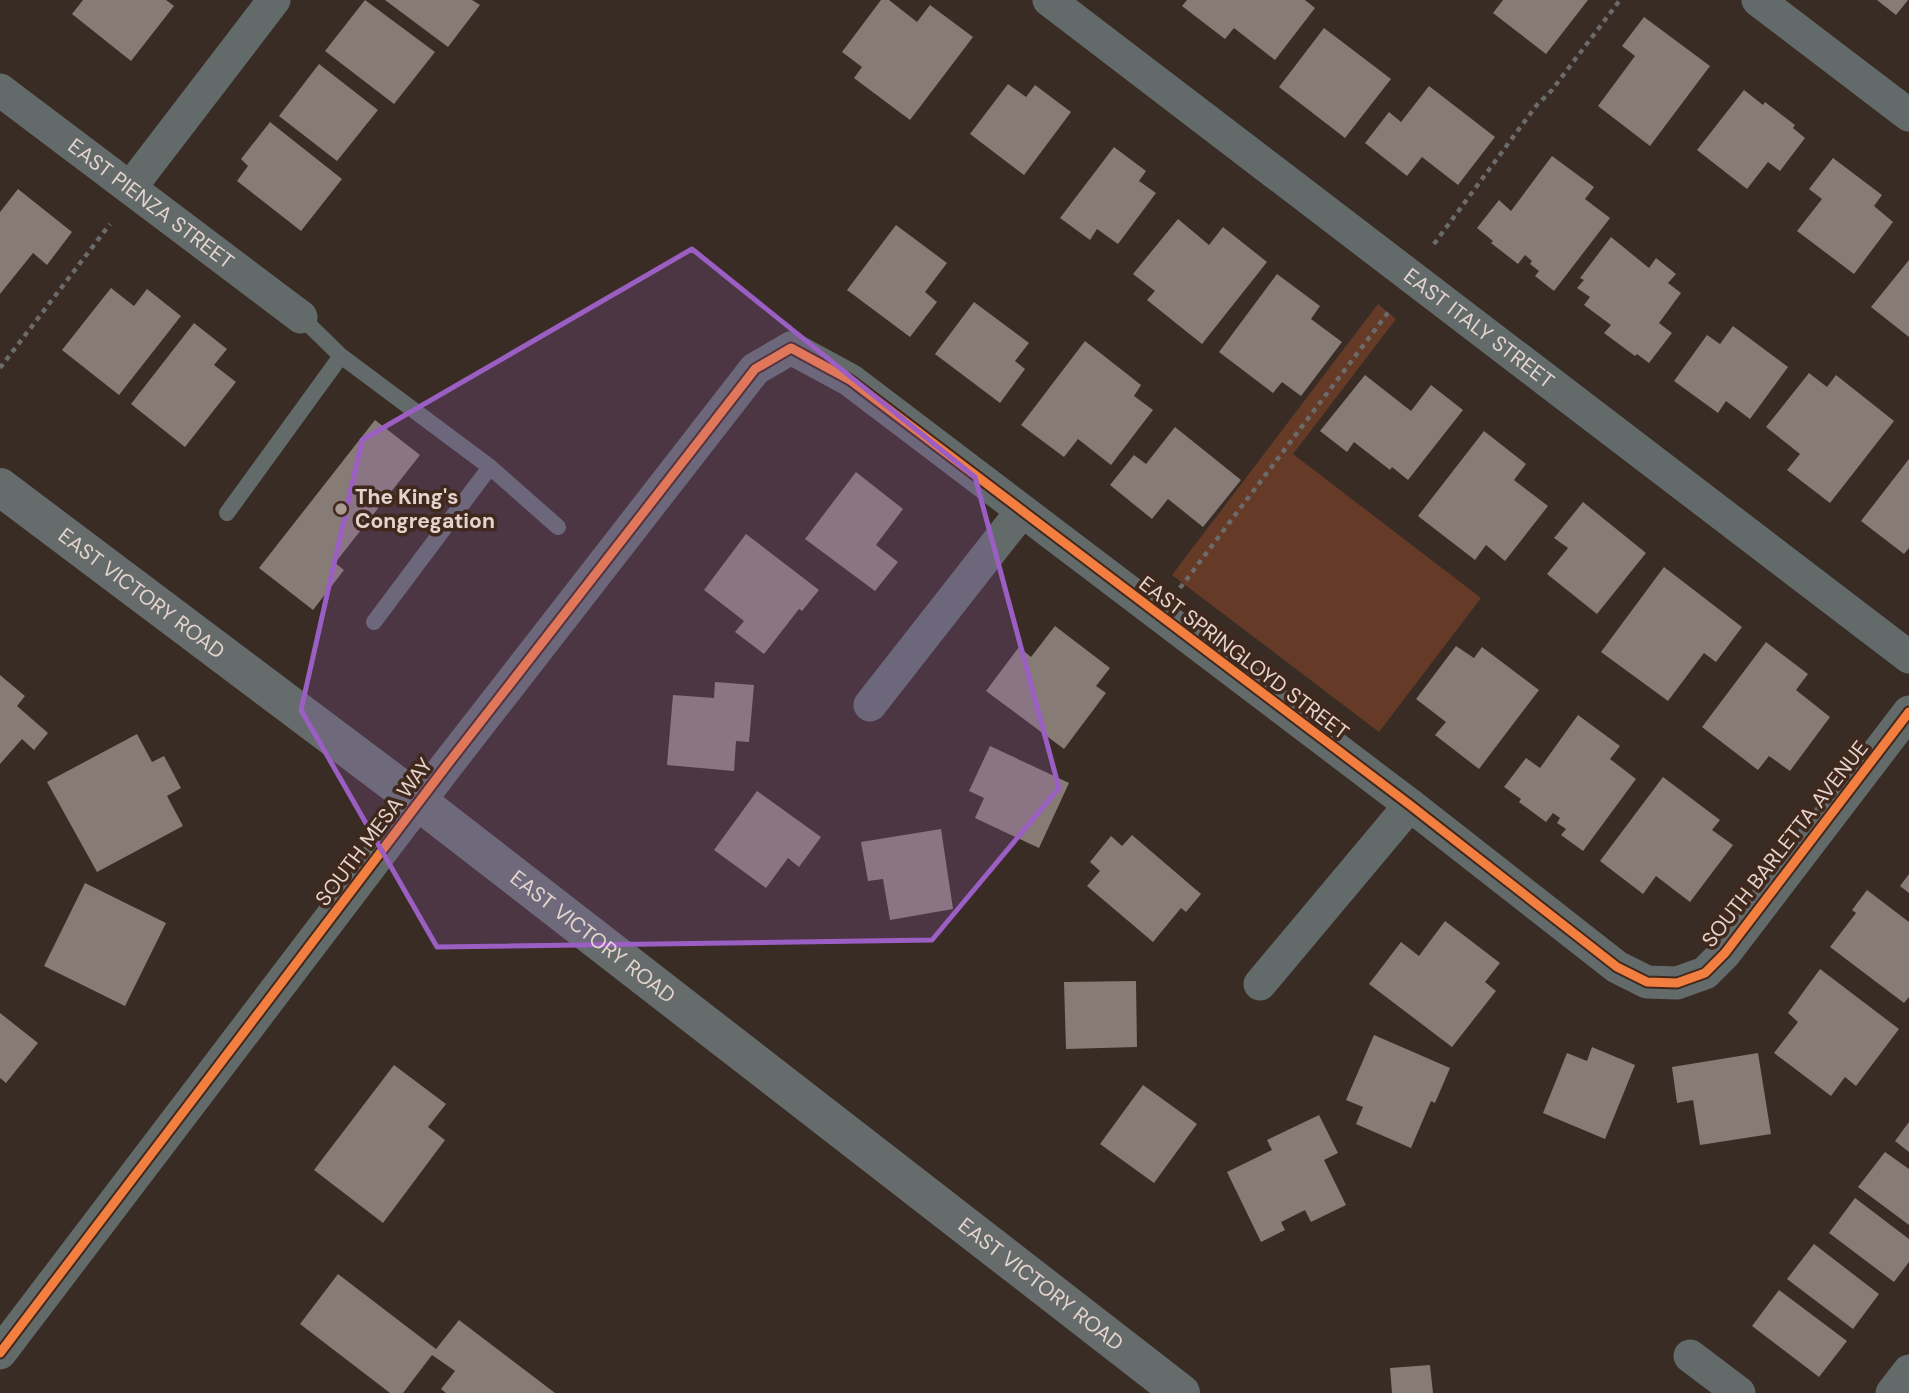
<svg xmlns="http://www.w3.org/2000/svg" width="1909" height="1393" font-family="'DM Sans',sans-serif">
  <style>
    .green { fill: #653b27 }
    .building { fill: #877b75 }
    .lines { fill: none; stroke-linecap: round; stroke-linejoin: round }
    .path { stroke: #6a6b6a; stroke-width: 4.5; stroke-dasharray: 5 5; stroke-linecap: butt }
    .service { stroke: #626a6a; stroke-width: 16 }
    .minor { stroke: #626a6a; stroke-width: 33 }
    .secondary { stroke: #656c6b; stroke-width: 38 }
    .cycleway-casing { stroke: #41281d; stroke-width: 13 }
    .cycleway { stroke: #f27e40; stroke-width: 9 }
    .marked { fill: #9b5ec3; fill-opacity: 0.2; stroke: #9b5ec3; stroke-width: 5; stroke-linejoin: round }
    .poi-dot { fill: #a99992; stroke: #41281d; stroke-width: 2.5 }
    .labels { text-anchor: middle; stroke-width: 7; stroke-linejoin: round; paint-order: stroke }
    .street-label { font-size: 21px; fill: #e5d4cd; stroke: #41281d }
    .poi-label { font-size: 21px; font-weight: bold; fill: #e5d4cd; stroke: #41281d; text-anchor: start }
  </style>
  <rect width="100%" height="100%" fill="#392c25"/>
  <path class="green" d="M1378,304l18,15 -103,135 188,144 -102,134 -207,-157z"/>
  <path class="building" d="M83,0h83l8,6 -43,55 -59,-47z
    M365,0l70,52 -41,52 -69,-53z
    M385,0h87l8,5 -32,42z
    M881,0h8l28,22 13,-17 43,32 -63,83 -56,-42 8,-11 -20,-15z
    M1187,0h118l10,8 -40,52 -41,-32 -9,11 -43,-33z
    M1503,0h85l-42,54 -53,-41z
    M1877,0h31l-12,15z
    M1644,17l66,49 -60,80 -52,-40 37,-50 -13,-10z
    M1324,28l67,51 -46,59 -66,-51z
    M319,64l59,46 -41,51 -58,-45z
    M1008,84l18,13 9,-12 36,27 -47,63 -54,-41z
    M1429,86l66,51 -37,48 -36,-28 -15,19 -42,-33 24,-31 12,10z
    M1744,90l19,15 2,-3 30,23 -2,3 12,10 -25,33 -12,-9 -21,27 -50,-39z
    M270,122l72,57 -41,52 -64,-50 11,-15 -7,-7z
    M1114,147l32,24 -7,10 17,12 -38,51 -21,-15 -7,11 -30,-22z
    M1552,156l42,31 -9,12 25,19 -56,73 -19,-15 4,-5 -9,-7 2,-3 -7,-6 -7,9 -27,-21 2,-2 -16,-13 22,-28 12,11z
    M1833,158l49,37 -8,11 19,16 -39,52 -57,-43 25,-32 -13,-10z
    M18,189l54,43 -25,33 -14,-12 -33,41v-82z
    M1178,219l31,26 14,-18 44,35 -65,82 -55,-44 8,-9 -22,-17z
    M896,225l51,38 -22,29 12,10 -27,35 -63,-47z
    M1611,237l38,31 7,-10 20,16 -8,9 13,10 -22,30 13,10 -23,30 -12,-9 -2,2 -31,-23 7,-8 -27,-20 6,-8 -13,-9 7,-8 -4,-2z
    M1909,260v77l-38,-30z
    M1277,274l43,32 -9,13 31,23 -41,54 -19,-14 -9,11 -54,-41z
    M111,288l23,18 13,-17 34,27 -62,79 -57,-45z
    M974,302l55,41 -14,18 10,8 -25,34 -65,-49z
    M194,323l33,26 -13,16 22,17 -51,65 -54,-43z
    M1733,326l55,41 -38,52 -24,-18 -8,12 -44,-32 33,-46 13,9z
    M1085,341l56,44 -7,11 19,14 -42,55 -33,-26 -14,18 -43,-32z
    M1809,373l18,14 9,-12 58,46 -64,82 -43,-33 13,-16 -34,-27z
    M1365,375l46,36 20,-26 32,25 -55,70 -16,-13 -2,3 -36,-28 -7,10 -27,-21z
    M375,420l45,35 -85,108 9,7 -31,40 -54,-42z
    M1175,427l66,53 -38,47 -35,-28 -16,20 -42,-34 24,-30 12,9z
    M1484,431l42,33 -12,16 34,26 -43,55 -19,-16 -11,15 -57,-44z
    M1909,459v89l-5,6 -43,-33z
    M856,472l47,37 -27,36 22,17 -23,29 -70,-52z
    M1583,502l63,51 -49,61 -50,-40 21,-26 -14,-10z
    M746,534l73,56 -17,21 -3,-2 -35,45 -29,-22 9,-11 -40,-31z
    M1664,567l78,60 -26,35 -12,-9 -36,48 -67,-49z
    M1055,626l55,42 -14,18 10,7 -42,56 -78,-58 33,-44 12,10z
    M1766,642l42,32 -12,16 34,27 -40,54 -21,-15 -11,14 -56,-43z
    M1456,646l18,12 8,-11 57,43 -60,79 -44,-34 11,-13 -30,-23z
    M0,675l25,21 -8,10 31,27 -14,17 -12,-11 -22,25z
    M715,682l39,3 -5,57 -13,-1 -2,30 -67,-6 6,-70 41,3z
    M1578,715l42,31 -10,13 26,20 -53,72 -22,-16 5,-6 -9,-6 3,-5 -7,-5 -7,9 -27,-20 2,-3 -17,-12 22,-29 14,10z
    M137,734l15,28 12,-6 17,32 -14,8 16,30 -86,46 -50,-90z
    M990,746l79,37 -30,65 -64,-30 9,-20 -15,-7z
    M1663,777l57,43 -8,10 21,15 -43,57 -34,-26 -13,18 -43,-33z
    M757,791l64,46 -22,30 -11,-9 -22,30 -52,-38z
    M941,829l12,80 -63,11 -7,-41 -15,2 -7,-39z
    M1132,835l69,59 -15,18 -5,-4 -28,34 -66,-56 13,-15 -10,-9 21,-26 11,10z
    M1909,874v19l-9,-7z
    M85,883l81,40 -41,83 -81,-40z
    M1867,890l42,32v75l-5,6 -74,-56 26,-34 -4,-3z
    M1445,921l55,42 -15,19 11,9 -44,56 -83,-63 32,-42 18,14z
    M1820,969l79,60 -43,57 -11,-9 -14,19 -57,-43 24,-31 -10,-9z
    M1136,981l1,66 -71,2 -2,-67z
    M0,1013l38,30 -32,40 -6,-5z
    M1374,1035l76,33 -15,35 -4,-2 -20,47 -55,-24 7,-17 -17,-7z
    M1592,1047l43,18 -30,74 -62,-26 24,-60 20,8z
    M1758,1053l13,81 -71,11 -7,-45 -16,3 -5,-36z
    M394,1065l52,39 -18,23 17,13 -62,83 -69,-53z
    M1143,1085l54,39 -43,59 -54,-39z
    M1319,1115l19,38 -14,7 22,45 -35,17 -6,-12 -24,12 4,8 -24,12 -34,-70 45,-22 -5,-10z
    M1909,1122v30l-14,-11z
    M1885,1152l24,17v56l-51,-38z
    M1855,1198l54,41v23l-15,20 -65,-49z
    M1814,1244l65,50 -26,35 -66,-50z
    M338,1274l98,75 23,-29 96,73h-109l-5,-4 14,-18 -23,-16 -29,38h-13l-90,-69z
    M1779,1290l68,51 -28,36 -67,-51z
    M1430,1365l3,28h-41l-2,-25z"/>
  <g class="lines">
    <path class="path" d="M1434,244l102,-138 16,-16 68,-90
      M0,368l110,-144
      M1180,588l210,-278"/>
    <path class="service" d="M301,317l40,39 149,111 68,60
      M227,513l114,-157
      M374,622l116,-155"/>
    <g class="minor">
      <path id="s1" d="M1049,0l860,657"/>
      <path d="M1758,0l151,115"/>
      <path id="s2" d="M0,90l301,227"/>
      <path d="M130,188l144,-188"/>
      <path d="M870,705l152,-194"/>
      <path d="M1260,984l150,-179"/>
      <path d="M0,1353l447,-588 308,-396 36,-21 59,32 560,425 207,162 30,15 30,1 28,-10 20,-20 184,-241"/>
      <path d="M1690,1356l49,37"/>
      <path d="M1892,1393l17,-22"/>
    </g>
    <path class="secondary" id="s3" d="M0,487l419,315 762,591"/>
    <g class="cycleway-casing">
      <path id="cycleway" d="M0,1353l447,-588 308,-396 36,-21 59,32 560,425 207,162 30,15 30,1 28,-10 20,-20 184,-241"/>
    </g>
    <use href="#cycleway" class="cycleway"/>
  </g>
  <path class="marked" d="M692,249l283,228 84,311 -127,152 -495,7 -136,-237 61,-270z"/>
  <circle class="poi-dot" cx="341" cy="509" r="7"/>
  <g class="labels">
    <g class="street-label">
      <text dy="7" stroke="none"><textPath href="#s2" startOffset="189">EAST PIENZA STREET</textPath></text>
      <text dy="7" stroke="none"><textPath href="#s1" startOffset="541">EAST ITALY STREET</textPath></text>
      <text dy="7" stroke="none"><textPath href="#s3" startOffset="177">EAST VICTORY ROAD</textPath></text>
      <text transform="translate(1244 658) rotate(37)" y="7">EAST SPRINGLOYD STREET</text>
      <text transform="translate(374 832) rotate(-53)" y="7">SOUTH MESA WAY</text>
      <text transform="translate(1785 844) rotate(-52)" y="7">SOUTH BARLETTA AVENUE</text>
      <text dy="7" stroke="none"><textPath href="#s3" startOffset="744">EAST VICTORY ROAD</textPath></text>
      <text dy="7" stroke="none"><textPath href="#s3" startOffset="1311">EAST VICTORY ROAD</textPath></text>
    </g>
    <g class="poi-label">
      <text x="355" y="504">The King's<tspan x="355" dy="24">Congregation</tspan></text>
    </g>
  </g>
</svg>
